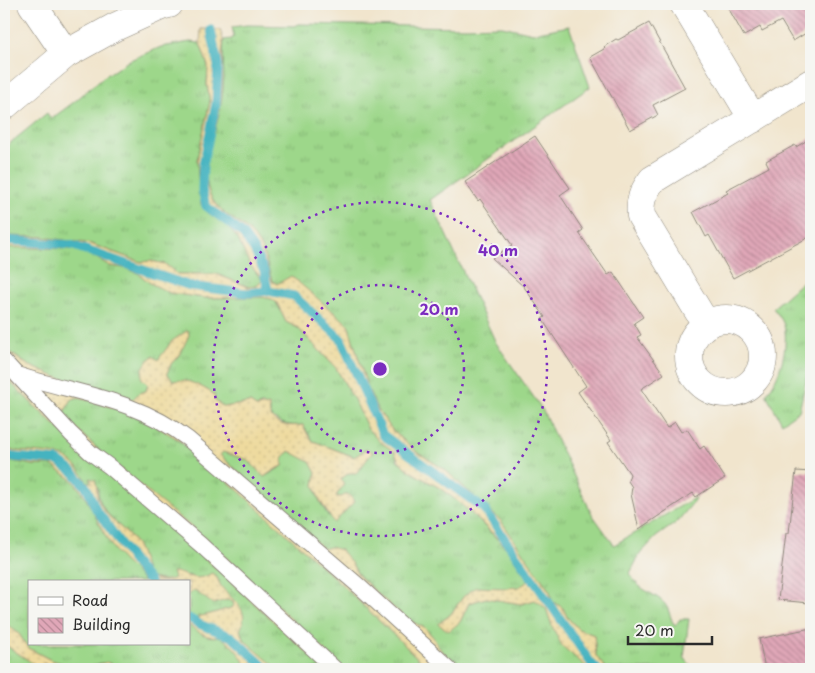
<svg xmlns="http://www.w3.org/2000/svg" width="815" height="673" font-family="'Playpen Sans',sans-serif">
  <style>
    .grass { fill: url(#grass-tufts); stroke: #64815a }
    .sand { fill: url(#sand-dots); stroke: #8c8264 }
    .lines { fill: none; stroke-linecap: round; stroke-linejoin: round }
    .stream { stroke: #45b3c0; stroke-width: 9 }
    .building { fill: url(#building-back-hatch) }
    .service-casing { stroke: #8e887c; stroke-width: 17 }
    .minor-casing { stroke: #8e887c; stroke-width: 29 }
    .tertiary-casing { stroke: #8e887c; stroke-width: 29 }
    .service { stroke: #fff; stroke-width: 15 }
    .minor { stroke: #fff; stroke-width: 28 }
    .tertiary { stroke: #fff; stroke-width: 28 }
    .ring { fill: none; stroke: #7b2cbf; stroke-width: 2.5; stroke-dasharray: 2.5 5 }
    .centre { fill: #7b2cbf; stroke: #f6f6f2; stroke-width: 2.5 }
    .ring-label { font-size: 15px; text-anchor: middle; font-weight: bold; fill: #7b2cbf; stroke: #f6f6f2; stroke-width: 4; stroke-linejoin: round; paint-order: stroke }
  </style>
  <defs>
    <pattern id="grass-tufts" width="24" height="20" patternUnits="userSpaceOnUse" patternTransform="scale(1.25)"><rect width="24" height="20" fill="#9dd78a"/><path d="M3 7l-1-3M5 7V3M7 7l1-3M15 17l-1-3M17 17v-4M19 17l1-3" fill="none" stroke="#87b977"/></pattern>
    <pattern id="sand-dots" width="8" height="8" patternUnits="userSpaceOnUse" patternTransform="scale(1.25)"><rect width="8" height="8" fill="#eeda9e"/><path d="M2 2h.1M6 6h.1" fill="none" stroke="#cb8" stroke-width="1.8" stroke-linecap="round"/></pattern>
    <pattern id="building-back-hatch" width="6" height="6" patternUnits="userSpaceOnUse" patternTransform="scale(1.25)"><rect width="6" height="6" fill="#e0a7b8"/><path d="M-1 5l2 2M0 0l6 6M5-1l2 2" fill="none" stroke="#b68896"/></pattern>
  </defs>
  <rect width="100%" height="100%" fill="#f6f6f2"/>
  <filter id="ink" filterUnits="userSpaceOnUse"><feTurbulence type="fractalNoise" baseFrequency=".02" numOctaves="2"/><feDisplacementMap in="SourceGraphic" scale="10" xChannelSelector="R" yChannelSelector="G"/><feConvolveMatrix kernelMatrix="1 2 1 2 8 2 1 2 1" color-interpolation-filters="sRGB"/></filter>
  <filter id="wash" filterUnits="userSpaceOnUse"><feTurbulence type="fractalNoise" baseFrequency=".0096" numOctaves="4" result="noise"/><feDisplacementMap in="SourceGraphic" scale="20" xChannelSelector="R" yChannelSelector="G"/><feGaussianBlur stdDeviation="1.12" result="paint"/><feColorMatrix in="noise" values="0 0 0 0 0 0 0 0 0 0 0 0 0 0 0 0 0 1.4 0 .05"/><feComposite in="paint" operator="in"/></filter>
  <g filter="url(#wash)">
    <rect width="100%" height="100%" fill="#f1e5cd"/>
    <path class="grass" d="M299,24l167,3 36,-1 31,7 36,-7 21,61 -160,113 66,143 46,66 50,105 22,31 82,-48 -5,8 -14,17 -21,15 -16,17 -10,19c8,19 23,18 35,31 5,6 5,16 10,22l5,-7h9l-5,38 9,12h-87l-10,-13 -2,-21 -16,-6 -11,-12 -4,-9 -11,-7 -2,-9 -8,-12 -41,-59 -57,-52 -27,-17 -24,-21 -16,-22 -10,-23 -19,-62 -76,-43c-4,-13 -7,-29 -15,-40 -11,-17 -35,-24 -45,-42 -16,-28 7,-78 11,-109 2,-16 -1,-33 1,-50l8,-1 2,-3 -2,-9 15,-2 48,1z
      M190,42l10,1 8,23 -1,19 3,17 -13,58 2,31 8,21 21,15 10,12 12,26 12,15 -5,6 -8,1 -33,-13h-39l-12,-10 -14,-3 -11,1 -49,-18 -49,-7 -38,-1v-88l43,-35 4,6 23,-17 28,-24 28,-18 31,-13z
      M4,247l69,2 22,8 15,9 15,2 13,5 12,10 20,10 34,5 58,-1 10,2 5,4 9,19 12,6 38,40 20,35 12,26 11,12 16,11 2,8 19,15 22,12 23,16 47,47 21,32 -10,5 -55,9 -14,19 -12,9 22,-2 9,-19 17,-5 35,6 14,-4 11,8 6,18 37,43h-128l-21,-20 -7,-12 -8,-9 -17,-8 -26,-22 -24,-24 -6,-10 -29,-15 -103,-94 3,-3 25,8 16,17 19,-11v-8l6,-7c10,4 24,9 27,21 1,5 -3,10 -1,16 2,10 8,19 13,28l11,2 5,-6 -3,-14 -5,-2 8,-12 -4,-5 9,-6 13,-5 1,-5 10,-10 -7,-4 -11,8 -42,-16 -10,-16c-13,1 -23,0 -33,-10v-6l-7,-5 -7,3 -6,-4 -26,4 -9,-6 -1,-7c-17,-10 -21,-12 -41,-13l-6,-8 4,-9 9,-10 -18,1 -14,29 -2,7 -14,9 -76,-23 -28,-12 -24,-17z
      M811,274v86l-12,51 -17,12 -16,-29c14,-15 23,-49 18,-69 -2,-6 -7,-12 -11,-17z
      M4,376l41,40 158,140 122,113h-47c-13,-11 -33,-22 -38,-39 11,-22 -9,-29 -19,-43 -2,-4 -3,-8 -5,-11l-19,3 -9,-4 -19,6 -14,-2 -6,-2c-6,-10 -7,-23 -13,-32 -12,-19 -39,-32 -38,-57l-8,-10 1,5 -4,-1c-16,-31 -54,-29 -83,-32z
      M79,397l58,18 31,17 76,63 92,84 93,90h-85l-268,-240 -11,-12 -1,-5 8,-13z
      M12,461l22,4h18c8,7 17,11 24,19 16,20 24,46 39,67 9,12 21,20 29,31h-115v62h160v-19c10,7 17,14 30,11 12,7 24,20 28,33h-131l-6,-6h-10l-12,5 -13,-1 -24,-7 -23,-12 -9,-14 -15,-12v-159z
      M194,589l19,14 13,-3 6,1 3,4 -3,3c-12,2 -23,8 -34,8l2,4h-2l-9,-4v-21z
      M4,644l24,16 11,9h-35z"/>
    <path class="sand" d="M201,29l19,1c5,13 3,13 2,26 -1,19 2,34 -2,54 -5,25 -19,53 -12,79 7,27 37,32 49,52 8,11 10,27 15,40l5,3 14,-8 57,48 19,62 10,23 16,22 24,21 27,17 57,52 41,59 8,12 2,9 11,7 4,9 11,12 16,6 2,21 10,13h-17l-27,-23 -10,-20 -6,-18 -11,-8 -14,4 -35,-6 -17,5 -9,19 -11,9 -11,-7 12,-9 14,-19 12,-9 29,1 14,-1 10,-6c-7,-10 -14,-22 -22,-32 -18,-20 -46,-47 -69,-62 -14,-9 -38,-17 -43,-35l-16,-11 -11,-12 -12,-26 -20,-35 -38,-40 -12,-6 -9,-19 -5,-4 -10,-2 -58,1 -34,-5 -20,-10 -12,-10 -13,-5 -15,-2 -15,-9 -22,-8 -69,-2v-11l38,1 49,7 49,18 11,-1 14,3 12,10h39l33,13 8,-1 5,-7 -12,-14 -12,-26 -10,-12 -27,-22 -4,-45 13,-58 -3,-17 1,-19 -8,-23z
      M188,330l1,5 -9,19 -9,10 -4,9 6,8c15,-3 27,5 41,13l1,7 9,6 26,-4 6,4 13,-2c1,4 0,9 2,12 7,10 22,9 32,8l5,10 5,6 41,16 13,-8 6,3c-7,7 -10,15 -17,21h-7l-8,6 3,5 -8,12 5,1 6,-3 5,4 2,4 -20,21 -15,-24 -5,-14 2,-12 -6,-11 -21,-11 -6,7v8l-9,4 -10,7 -16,-17 -25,-8 -3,3 38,36 26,20 39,38 7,-2 11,3 11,14 6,11 24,23 26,22 17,8 8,9 7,12 21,20h-32l-93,-90 -148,-134 -51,-30 -58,-18 -7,2 -8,13 1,5 40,40 101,82 138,130h-19l-122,-113 -158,-140 -41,-40v-27l24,16 28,12 37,12 24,3 15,8 7,-7 7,-2 2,-7 -6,-5c-1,-10 3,-17 11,-23l5,4 14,-19z
      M4,450c14,2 51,2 62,8 9,5 17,16 21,24h4l-1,-4 5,2c3,7 1,13 3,19 7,19 27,29 38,45 6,10 7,23 13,33 7,3 18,5 25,1l-2,-6h3c16,4 22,10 37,1 6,4 6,8 9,13 10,15 31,22 19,44l3,9 35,30h-31c-4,-13 -16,-26 -28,-33 -13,3 -20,-4 -30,-11v-9l11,4 -2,-4c11,0 22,-6 34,-8l2,-3 -2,-4 -6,-1 -13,4 -19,-14 -5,5v-13h-45c-8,-11 -20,-19 -29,-31 -15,-21 -23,-47 -39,-67 -7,-8 -16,-12 -24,-19h-18l-22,-4 -8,2z
      M4,622l15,12 9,14 23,12 24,7 13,1 19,-6 9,7h-59l-13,-6v6h-5l-11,-9 -24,-16z"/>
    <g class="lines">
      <path class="stream" d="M211,30l7,35 -2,39 -13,61 -1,25 4,16 36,27 12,17 10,21 4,20
        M4,240l67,5 119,41 57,7 21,-2 26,5 47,43 42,96 101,74 107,154 6,6
        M4,456l54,5 14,10 15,17 9,21 39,55 15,18
        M189,618l10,6 33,13 35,32"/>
    </g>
    <g id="blocks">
      <path class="building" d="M726,4h85v26l-18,11 -12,-20 -19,10 -2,-4 -16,9z
        M649,23l36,65 -32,17 5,10 -28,15 -40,-73 14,-8 1,-3 11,-7 2,1z
        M535,136l35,52 -10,7 23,35 -4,3 29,42 5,-3 30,45 -9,6 7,12 -4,2 27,37 -23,15 26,39 8,-6 6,10 6,-3 13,20 4,-3 21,32 -29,19 -3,-4 -54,36 -8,-35 1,-7 -4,-6 2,-7 -22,-32 3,-2 -33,-48 8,-6 -44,-67 3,-2 -21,-30 -32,-29 20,-13 -32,-46 -2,2 -13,-19z
        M811,138v98l-78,42 -24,-43 -3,2 -13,-25 35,-19 -2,-3 43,-23 -3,-6 29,-16 1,2z
        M796,471l15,1v114l-2,17 -31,-3 8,-67h3z
        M811,628v41h-46l-6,-30z"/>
    </g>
  </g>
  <g filter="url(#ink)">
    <use href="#blocks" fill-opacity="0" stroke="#8e887c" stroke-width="1"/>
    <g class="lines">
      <g class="service-casing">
        <path id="service" d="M4,361l67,73 20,19 19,14 91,78 134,124
          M18,375c60,19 118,24 170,64l171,147 91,83"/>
      </g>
      <g class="minor-casing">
        <path id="minor" d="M32,4l34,50
          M684,4l69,115
          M689 356a37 37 0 1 1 74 0a37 37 0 1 1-74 0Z
          M706,324l-65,-108c-2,-15 2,-24 11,-36l159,-97"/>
      </g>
      <g class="tertiary-casing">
        <path id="tertiary" d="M4,106l62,-52 49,-27 46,-21 8,-2"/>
      </g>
      <use href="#service" class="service"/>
      <use href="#minor" class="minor"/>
      <use href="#tertiary" class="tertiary"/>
    </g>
  </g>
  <g class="ring">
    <circle cx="380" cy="369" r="84"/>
    <circle cx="380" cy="369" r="167"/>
  </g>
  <circle cx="380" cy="369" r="8" class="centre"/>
  <g class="ring-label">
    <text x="498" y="256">40 m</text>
    <text x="439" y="315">20 m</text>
  </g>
  <rect width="815" height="673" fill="none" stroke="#f6f6f2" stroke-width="20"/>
  <rect x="28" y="580" width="162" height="65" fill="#f6f6f2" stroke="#a5a5a2"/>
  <rect x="38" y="597" width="25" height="8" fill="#ffffff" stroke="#a5a5a2"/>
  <text x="72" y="606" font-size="15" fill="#2b2b2b">Road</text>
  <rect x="38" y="618" width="25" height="15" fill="url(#building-back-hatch)" stroke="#a5a5a2"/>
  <text x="72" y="630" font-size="15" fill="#2b2b2b">Building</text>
  <path d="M628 636v8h84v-8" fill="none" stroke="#2b2b2b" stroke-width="2.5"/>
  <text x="635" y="636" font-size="15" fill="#2b2b2b" stroke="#f6f6f2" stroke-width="4" paint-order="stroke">20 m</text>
</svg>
